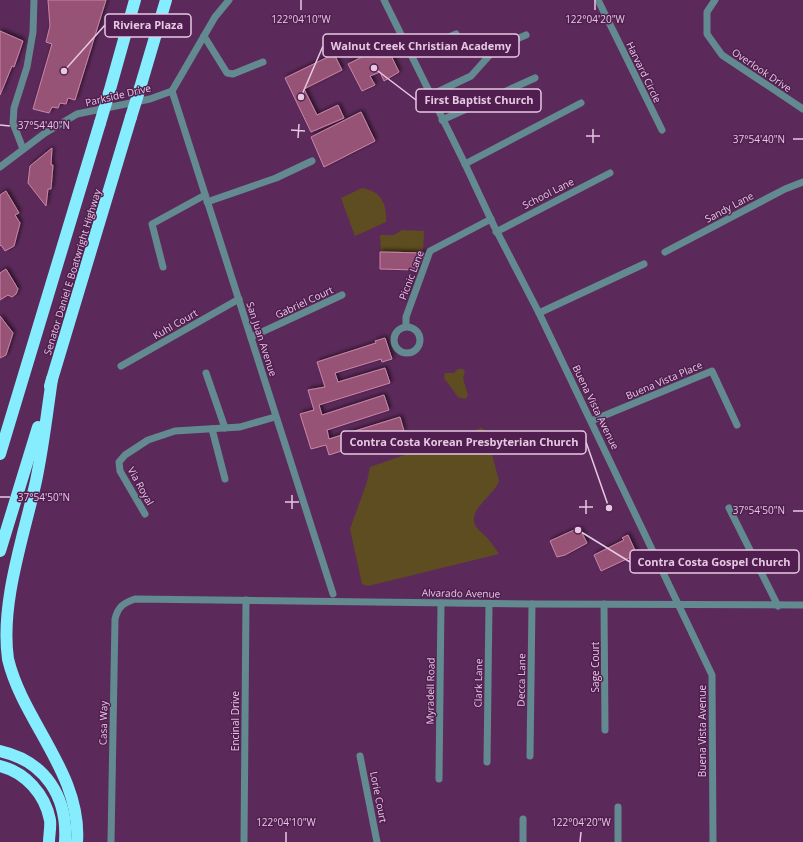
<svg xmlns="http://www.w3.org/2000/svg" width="803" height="842" font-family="'Open Sans',sans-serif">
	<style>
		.green { fill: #5e4d20 }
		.building { fill: #965375; stroke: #cc84a8; filter: url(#shadow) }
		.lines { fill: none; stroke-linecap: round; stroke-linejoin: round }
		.minor { stroke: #628a90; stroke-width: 7 }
		.highway { stroke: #86edfe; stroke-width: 12 }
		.highway-bridge { stroke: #86edfe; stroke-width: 12 }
		.ticks { fill: none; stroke: #e6c8e3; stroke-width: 1.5 }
		.labels { text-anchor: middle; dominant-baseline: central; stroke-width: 3; stroke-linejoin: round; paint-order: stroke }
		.street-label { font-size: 10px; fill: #e6c8e3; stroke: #501f4f }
		.ticks-label { font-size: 10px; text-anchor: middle; fill: #e6c8e3; stroke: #501f4f; stroke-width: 3; stroke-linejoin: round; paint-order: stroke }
		.leader { fill: none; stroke: #e6c8e3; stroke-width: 1.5 }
		.callout-dot { fill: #e6c8e3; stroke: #501f4f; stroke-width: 1.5 }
		.callout { fill: #501f4f; stroke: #e6c8e3; stroke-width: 1.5 }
		.callout-label { font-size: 11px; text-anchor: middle; font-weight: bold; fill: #e6c8e3 }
	</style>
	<defs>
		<filter id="shadow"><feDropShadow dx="2" dy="-2" stdDeviation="2" flood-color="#0009"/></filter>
	</defs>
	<rect width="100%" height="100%" fill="#5c2a5a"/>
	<g class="green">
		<path d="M362 188C381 191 387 204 386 222L355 236 341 198Z"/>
		<polygon points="402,230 424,231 423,252 381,252 380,235 394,235"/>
		<polygon points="458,369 463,369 465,372 463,378 468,396 465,399 458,397 444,378 445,373 454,373"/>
		<path d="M481 428 486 431 499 481C495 495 464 511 477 528 480 532 485 535 488 539 492 543 495 549 499 554L368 586 362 584 350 529 367 482 370 467Z"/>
	</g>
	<g class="building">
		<polygon points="48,0 106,0 75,100 68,98 66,104 60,103 58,108 52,107 49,113 33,109 52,44 46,42 50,26"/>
		<polygon points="0,31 23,41 14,67 12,66 0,95"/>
		<polygon points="386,45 399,72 384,81 380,72 370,76 375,85 362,91 348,64"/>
		<polygon points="334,54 342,70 304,89 317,115 338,105 344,118 311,132 285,78"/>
		<polygon points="361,112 375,141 324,167 311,137"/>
		<polygon points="52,148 51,165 53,165 51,189 48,189 46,206 28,183 30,166"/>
		<polygon points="6,191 19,213 15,215 20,223 14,246 5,251 1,245 0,246 0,195"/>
		<polygon points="380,252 425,253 420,263 419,258 417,258 417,270 380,269"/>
		<polygon points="6,269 18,289 16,294 12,297 8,295 0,300 0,273"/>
		<polygon points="0,316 13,333 6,355 0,358"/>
		<polygon points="385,338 392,359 382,362 381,359 335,373 338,382 385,368 390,383 319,405 322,415 384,395 389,410 327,430 329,439 400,417 404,431 329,455 326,445 311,449 300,414 314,410 308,390 325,387 317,362 376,343 375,341"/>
		<polygon points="580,529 587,543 565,555 557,557 550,541 574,530 575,531"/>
		<polygon points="628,535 638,557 632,560 631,557 601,571 594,555 624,540 622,538"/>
	</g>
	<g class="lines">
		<g class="minor">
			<polyline points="384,0 465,164 494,226 539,313 712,675 713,842"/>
			<polyline points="598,0 662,130"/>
			<polyline points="715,0 707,12 707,34 722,55 803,109"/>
			<polyline points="204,36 227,73 233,74 263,62"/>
			<polyline points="410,54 456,34"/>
			<polyline points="172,91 333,594"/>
			<polyline points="431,95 471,76 496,48 526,35"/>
			<polyline points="442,120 535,78"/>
			<polyline points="23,149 13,123 14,108 27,67 33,32 34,0"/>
			<polyline points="465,164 581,103"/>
			<polyline points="0,167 45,133 77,114 150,99 172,91 215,17 229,0"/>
			<polyline points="207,202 276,178 312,161"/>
			<polyline points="496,232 610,173"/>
			<polyline points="665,252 785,189 803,182"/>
			<polyline points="163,267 152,224 205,195"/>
			<polyline points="539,313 644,264"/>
			<polyline points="406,326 406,317 430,251 491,219"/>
			<circle cx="407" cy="340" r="13"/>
			<polyline points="251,337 342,295"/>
			<polyline points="121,366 239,299"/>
			<polyline points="206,373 225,428"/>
			<polyline points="591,421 712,371 737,425"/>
			<polyline points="212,429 225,479"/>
			<polyline points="729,508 778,606"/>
			<polyline points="145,514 120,471 119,462 125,455 148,440 175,431 240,427 275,417"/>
			<polyline points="604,604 605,730"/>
			<polyline points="360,756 377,842"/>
			<polyline points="530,756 532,604"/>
			<polyline points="487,762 489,604"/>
			<polyline points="439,779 441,603"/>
			<path d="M111 842 115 619C118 607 123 603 135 599L532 604 803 605"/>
			<polyline points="244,842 246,600"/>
			<polyline points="523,842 523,819"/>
			<polyline points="618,842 618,807"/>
		</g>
		<g class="highway">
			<polyline points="140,88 166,0"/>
			<polyline points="109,93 135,0"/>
			<path d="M52 379C47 413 43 448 36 481 24 536 0 603 8 659 23 722 82 774 77 842"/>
			<polyline points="50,386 131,117"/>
			<polyline points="0,454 100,123"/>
			<polyline points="0,551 38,427"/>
			<path d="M0 751C45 761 68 797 65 842"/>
			<path d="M0 766C25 772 45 794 50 820 51 827 49 835 49 842"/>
		</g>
		<g class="highway-bridge">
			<polyline points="131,117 140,88"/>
			<polyline points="100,123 109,93"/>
		</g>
	</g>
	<path class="ticks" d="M301 10V0M595 10V0M0 125 10 126M291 130 305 131M586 136H600M298 138 299 124M793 139H803M593 143V129M0 497H10M285 502H299M579 507H593M292 509V495M793 511H803M586 514V500M286 842V832M580 842 581 832"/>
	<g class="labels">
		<g class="street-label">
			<text transform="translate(762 70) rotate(34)">Overlook Drive</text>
			<text transform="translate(644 72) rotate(64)">Harvard Circle</text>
			<text transform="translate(118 95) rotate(-13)">Parkside Drive</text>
			<text transform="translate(548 193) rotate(-27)">School Lane</text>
			<text transform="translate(729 207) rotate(-28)">Sandy Lane</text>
			<text transform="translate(72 272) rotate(-73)">Senator Daniel E Boatwright Highway</text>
			<text transform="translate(411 275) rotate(-69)">Picnic Lane</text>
			<text transform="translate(304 302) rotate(-25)">Gabriel Court</text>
			<text transform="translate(175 324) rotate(-30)">Kuhl Court</text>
			<text transform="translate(262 339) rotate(72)">San Juan Avenue</text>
			<text transform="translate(664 380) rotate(-23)">Buena Vista Place</text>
			<text transform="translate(596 407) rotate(64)">Buena Vista Avenue</text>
			<text transform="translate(141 486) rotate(61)">Via Royal</text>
			<text transform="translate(461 593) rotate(1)">Alvarado Avenue</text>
			<text transform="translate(595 667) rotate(-90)">Sage Court</text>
			<text transform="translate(521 680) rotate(-89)">Decca Lane</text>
			<text transform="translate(478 683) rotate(-89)">Clark Lane</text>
			<text transform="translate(430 691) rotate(-89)">Myradell Road</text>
			<text transform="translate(235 721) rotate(-90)">Encinal Drive</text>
			<text transform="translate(103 723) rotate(-89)">Casa Way</text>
			<text transform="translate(702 731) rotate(-90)">Buena Vista Avenue</text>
			<text transform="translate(379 797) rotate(79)">Lorie Court</text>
		</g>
	</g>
	<g class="ticks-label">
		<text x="301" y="23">122°04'10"W</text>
		<text x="595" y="23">122°04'20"W</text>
		<text x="44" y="129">37°54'40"N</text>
		<text x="759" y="143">37°54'40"N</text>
		<text x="44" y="501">37°54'50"N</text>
		<text x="759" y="514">37°54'50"N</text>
		<text x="286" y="826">122°04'10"W</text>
		<text x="581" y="826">122°04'20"W</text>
	</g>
	<path class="leader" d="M64 71L105 25M301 97L323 46M374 68L416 100M609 508L586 442M578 530L630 562"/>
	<g class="callout-dot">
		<circle cx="64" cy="71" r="4"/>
		<circle cx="301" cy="97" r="4"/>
		<circle cx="374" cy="68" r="4"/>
		<circle cx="609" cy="508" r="4"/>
		<circle cx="578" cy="530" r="4"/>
	</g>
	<g class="callout">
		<rect x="105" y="14" width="86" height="23" rx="4"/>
		<rect x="323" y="34" width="196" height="23" rx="4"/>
		<rect x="416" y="89" width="125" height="23" rx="4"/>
		<rect x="341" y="431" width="245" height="23" rx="4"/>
		<rect x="630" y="550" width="169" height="23" rx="4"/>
	</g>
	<g class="callout-label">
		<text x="148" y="29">Riviera Plaza</text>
		<text x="421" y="50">Walnut Creek Christian Academy</text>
		<text x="479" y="104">First Baptist Church</text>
		<text x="464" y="446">Contra Costa Korean Presbyterian Church</text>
		<text x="714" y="566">Contra Costa Gospel Church</text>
	</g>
</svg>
